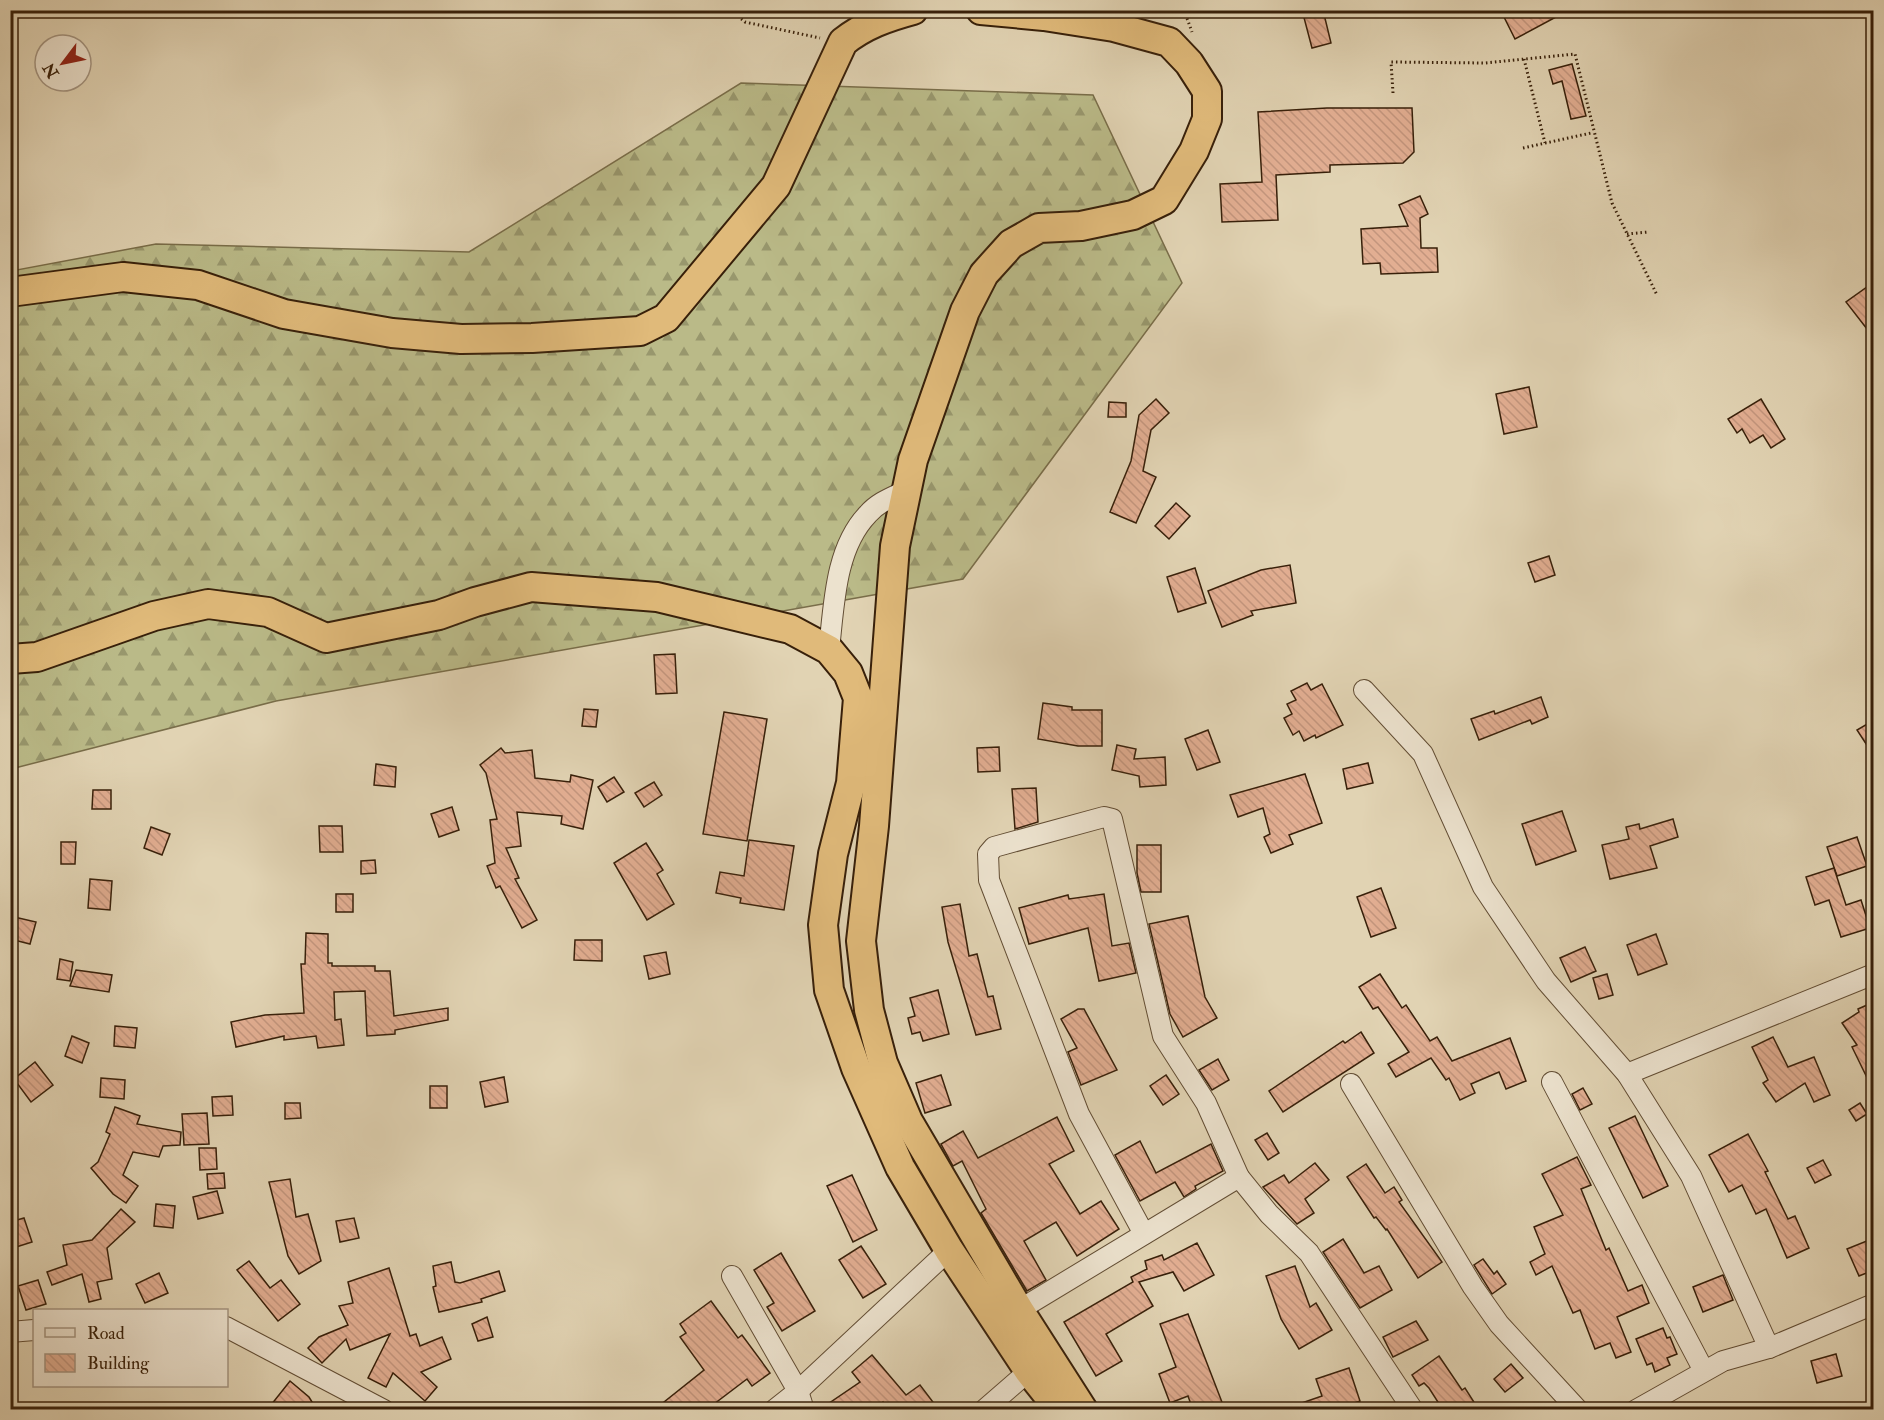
<svg xmlns="http://www.w3.org/2000/svg" width="1884" height="1420" font-family="'IM FELL Double Pica',serif">
	<style>
		.forest { fill: url(#forest-firs); stroke: #796d49; stroke-width: 1.5 }
		.building { fill: url(#building-back-hatch); stroke: #38200a; stroke-width: 1.5 }
		.lines { fill: none; stroke-linecap: round; stroke-linejoin: round }
		.minor-casing { stroke: #624d34; stroke-width: 22 }
		.highway-casing { stroke: #38200a; stroke-width: 32 }
		.path { stroke: #38200a; stroke-width: 3; stroke-dasharray: 1.5 3; stroke-linecap: butt }
		.minor { stroke: #ece2ce; stroke-width: 20 }
		.highway { stroke: #e0ba7a; stroke-width: 28 }
	</style>
	<defs>
		<pattern id="forest-firs" width="22" height="20" patternUnits="userSpaceOnUse" patternTransform="scale(1.5)"><rect width="22" height="20" fill="#baba88"/><path d="M5 1l3.5 6h-7zM16 11l3.5 6h-7z" fill="#98976d"/></pattern>
		<pattern id="building-back-hatch" width="6" height="6" patternUnits="userSpaceOnUse" patternTransform="scale(1.5)"><rect width="6" height="6" fill="#e2ae92"/><path d="M-1 5l2 2M0 0l6 6M5-1l2 2" fill="none" stroke="#c3957d"/></pattern>
	</defs>
	<rect width="100%" height="100%" fill="#e1d3b3"/>
	<filter id="stains"><feTurbulence type="fractalNoise" baseFrequency=".00333" numOctaves="4"/><feColorMatrix values="0 0 0 0 .2 0 0 0 0 .09 0 0 0 0 .02 0 0 0 .5 -.17"/></filter>
	<radialGradient id="worn" r=".72"><stop offset=".6" stop-color="#630" stop-opacity="0"/><stop offset="1" stop-color="#630" stop-opacity=".3"/></radialGradient>
	<polygon class="forest" points="741,83 1093,95 1182,283 963,579 276,701 11,769 11,271 156,244 469,252"/>
	<g class="building">
		<polygon points="1302,10 1323,10 1331,43 1312,48"/>
		<polygon points="1511,10 1569,10 1515,39 1503,15"/>
		<polygon points="1572,64 1586,116 1571,119 1562,81 1553,84 1549,70"/>
		<polygon points="1327,108 1412,108 1414,152 1403,163 1330,165 1330,172 1276,175 1278,220 1222,222 1220,184 1262,182 1258,112"/>
		<polygon points="1420,196 1428,214 1420,218 1421,248 1437,248 1438,272 1381,274 1380,263 1363,264 1361,229 1408,226 1399,205"/>
		<polygon points="1874,282 1874,338 1846,302"/>
		<polygon points="1529,387 1537,427 1504,434 1496,394"/>
		<polygon points="1156,399 1169,413 1151,430 1143,471 1156,477 1136,523 1110,512 1131,461 1139,415"/>
		<polygon points="1761,399 1785,439 1771,448 1763,435 1750,443 1742,429 1737,433 1728,419"/>
		<polygon points="1109,402 1126,403 1126,417 1108,417"/>
		<polygon points="1176,503 1190,516 1169,539 1155,526"/>
		<polygon points="1549,556 1555,575 1535,582 1528,563"/>
		<polygon points="1290,565 1296,603 1251,611 1253,615 1222,627 1208,591 1261,570"/>
		<polygon points="1195,568 1206,603 1178,612 1167,577"/>
		<polygon points="675,654 677,693 656,694 654,655"/>
		<polygon points="1307,683 1311,690 1322,684 1343,725 1316,738 1315,735 1304,741 1299,731 1293,735 1284,718 1292,714 1287,704 1296,700 1291,691"/>
		<polygon points="1541,697 1548,717 1532,724 1530,720 1479,740 1471,719 1494,711 1495,714"/>
		<polygon points="1043,703 1072,707 1072,710 1102,710 1102,746 1078,746 1038,739"/>
		<polygon points="584,709 598,710 596,727 582,726"/>
		<polygon points="724,712 767,719 747,841 703,834"/>
		<polygon points="1874,720 1874,756 1857,730"/>
		<polygon points="1208,730 1220,762 1197,770 1185,739"/>
		<polygon points="1117,745 1136,749 1134,759 1165,757 1166,785 1140,787 1139,776 1112,770"/>
		<polygon points="999,747 1000,771 978,772 977,748"/>
		<polygon points="501,748 505,753 532,750 535,778 570,782 571,775 593,780 583,829 561,824 562,816 517,812 521,846 506,848 519,878 515,879 537,920 522,928 500,886 496,888 487,866 495,863 490,820 497,819 486,773 480,765"/>
		<polygon points="1368,763 1373,783 1347,789 1343,769"/>
		<polygon points="376,764 396,767 395,787 374,785"/>
		<polygon points="1305,774 1322,823 1289,835 1293,844 1271,853 1264,837 1270,834 1263,808 1238,817 1230,795"/>
		<polygon points="614,777 624,792 607,802 598,787"/>
		<polygon points="654,782 662,795 644,807 635,793"/>
		<polygon points="1036,788 1038,822 1015,829 1012,789"/>
		<polygon points="93,790 111,790 111,809 92,809"/>
		<polygon points="452,807 459,830 439,837 431,814"/>
		<polygon points="1562,811 1576,851 1536,865 1522,824"/>
		<polygon points="1673,819 1678,837 1650,846 1657,868 1610,879 1602,845 1629,839 1626,827 1639,824 1640,829"/>
		<polygon points="319,826 342,826 343,852 320,852"/>
		<polygon points="151,827 170,834 162,855 144,848"/>
		<polygon points="1857,837 1867,866 1837,876 1827,847"/>
		<polygon points="749,840 794,846 784,910 740,903 741,898 716,893 720,872 744,876"/>
		<polygon points="61,842 76,842 75,864 61,864"/>
		<polygon points="646,843 663,870 657,874 674,904 647,920 614,863"/>
		<polygon points="1137,845 1161,845 1161,892 1141,892 1137,873"/>
		<polygon points="375,860 376,873 361,874 361,861"/>
		<polygon points="1834,868 1846,905 1861,900 1870,928 1841,937 1829,900 1815,905 1806,877"/>
		<polygon points="90,879 112,881 110,910 88,908"/>
		<polygon points="1381,888 1396,928 1371,937 1357,897"/>
		<rect x="336" y="894" width="17" height="18"/>
		<polygon points="1104,894 1112,946 1129,943 1136,973 1099,981 1088,928 1029,944 1019,908 1068,895 1069,899"/>
		<polygon points="960,904 969,956 977,954 988,997 993,996 1001,1029 976,1035 948,942 942,907"/>
		<polygon points="10,916 36,922 30,944 10,939"/>
		<polygon points="1188,916 1205,997 1217,1018 1183,1037 1170,1014 1149,924"/>
		<polygon points="306,933 328,934 328,963 332,963 332,966 375,966 375,971 390,971 394,1016 448,1008 448,1020 395,1030 395,1034 367,1036 365,991 334,992 335,1020 341,1019 344,1045 318,1048 316,1036 284,1040 284,1036 236,1047 231,1022 265,1015 304,1013 301,964 305,964"/>
		<polygon points="1656,934 1667,964 1638,975 1627,945"/>
		<polygon points="575,940 602,940 602,961 574,960"/>
		<polygon points="1585,947 1596,971 1571,982 1560,958"/>
		<polygon points="666,952 670,974 649,979 644,956"/>
		<polygon points="60,959 73,962 70,981 57,979"/>
		<polygon points="76,970 112,975 109,992 70,986"/>
		<polygon points="1380,974 1402,1008 1406,1005 1430,1041 1437,1037 1452,1061 1510,1038 1526,1081 1506,1089 1499,1072 1471,1084 1475,1093 1460,1100 1449,1078 1446,1080 1431,1058 1396,1077 1388,1064 1409,1052 1378,1007 1373,1009 1359,987"/>
		<polygon points="1607,974 1613,995 1599,999 1593,978"/>
		<polygon points="938,990 949,1034 923,1041 920,1032 912,1034 908,1018 915,1016 910,998"/>
		<polygon points="1874,1002 1874,1039 1872,1036 1869,1037 1874,1047 1874,1092 1852,1047 1857,1045 1842,1023 1859,1012 1858,1009"/>
		<polygon points="1078,1009 1084,1009 1117,1070 1081,1085 1068,1052 1077,1048 1061,1019"/>
		<polygon points="115,1026 137,1028 135,1048 114,1046"/>
		<polygon points="1361,1032 1374,1053 1283,1112 1269,1091 1343,1041 1345,1043"/>
		<polygon points="72,1036 89,1043 82,1063 65,1056"/>
		<polygon points="1773,1037 1788,1067 1814,1057 1830,1095 1814,1102 1805,1083 1776,1102 1763,1083 1768,1080 1752,1047"/>
		<polygon points="1218,1059 1229,1080 1212,1090 1199,1070"/>
		<polygon points="35,1062 53,1085 31,1102 14,1079"/>
		<polygon points="941,1075 951,1105 925,1113 916,1083"/>
		<polygon points="1166,1075 1179,1094 1163,1105 1150,1086"/>
		<polygon points="504,1077 508,1102 485,1107 480,1082"/>
		<polygon points="101,1078 125,1080 124,1099 100,1097"/>
		<rect x="430" y="1086" width="17" height="22"/>
		<polygon points="1583,1088 1592,1104 1580,1110 1572,1094"/>
		<polygon points="232,1096 233,1115 213,1116 212,1097"/>
		<polygon points="285,1103 300,1103 301,1118 285,1119"/>
		<polygon points="1860,1103 1867,1114 1856,1121 1849,1110"/>
		<polygon points="115,1107 140,1116 137,1124 181,1132 180,1145 163,1146 159,1157 133,1152 123,1175 138,1186 126,1203 113,1194 91,1168 98,1162 110,1134 106,1132"/>
		<polygon points="207,1113 209,1144 184,1145 182,1114"/>
		<polygon points="1635,1116 1668,1186 1643,1198 1609,1128"/>
		<polygon points="1057,1117 1074,1151 1049,1164 1080,1214 1101,1201 1119,1229 1077,1256 1056,1222 1024,1241 1046,1280 1027,1291 981,1213 986,1209 962,1161 953,1166 941,1144 963,1131 978,1158"/>
		<polygon points="1267,1133 1279,1153 1268,1160 1255,1140"/>
		<polygon points="1748,1134 1768,1171 1765,1172 1788,1219 1795,1216 1809,1248 1787,1258 1766,1209 1756,1214 1742,1185 1729,1192 1709,1155"/>
		<polygon points="1140,1141 1156,1173 1211,1144 1223,1171 1195,1186 1196,1189 1184,1197 1175,1182 1140,1201 1115,1155"/>
		<polygon points="199,1148 216,1148 217,1169 200,1170"/>
		<polygon points="1577,1157 1591,1185 1581,1189 1606,1250 1609,1248 1628,1291 1642,1285 1649,1303 1617,1317 1631,1352 1616,1358 1610,1343 1595,1349 1580,1310 1573,1313 1552,1266 1536,1275 1530,1262 1545,1254 1534,1227 1563,1215 1542,1174"/>
		<polygon points="1823,1160 1831,1175 1815,1183 1807,1168"/>
		<polygon points="1315,1163 1329,1180 1305,1199 1314,1213 1297,1224 1263,1187 1284,1175 1289,1183"/>
		<polygon points="1366,1164 1385,1193 1394,1187 1402,1200 1399,1202 1442,1262 1418,1278 1387,1229 1386,1230 1376,1217 1374,1218 1347,1177"/>
		<polygon points="224,1173 225,1188 208,1189 207,1174"/>
		<polygon points="852,1175 877,1230 853,1242 827,1186"/>
		<polygon points="290,1179 296,1217 308,1214 321,1261 299,1274 288,1256 269,1182"/>
		<polygon points="217,1191 223,1213 198,1219 193,1197"/>
		<polygon points="156,1204 175,1206 173,1228 154,1226"/>
		<polygon points="121,1209 135,1222 107,1248 112,1279 97,1282 101,1299 89,1302 82,1274 52,1285 47,1272 67,1265 63,1245 92,1240"/>
		<polygon points="24,1218 32,1242 10,1249 10,1222"/>
		<polygon points="354,1218 359,1238 340,1242 336,1221"/>
		<polygon points="1874,1238 1874,1270 1859,1276 1847,1249"/>
		<polygon points="1343,1239 1364,1273 1379,1266 1392,1290 1360,1308 1323,1252"/>
		<polygon points="1197,1243 1214,1275 1184,1291 1173,1272 1139,1282 1153,1306 1106,1334 1122,1361 1096,1376 1064,1322 1133,1282 1131,1277 1147,1269 1145,1261 1162,1255 1164,1260"/>
		<polygon points="861,1246 886,1284 863,1298 839,1260"/>
		<polygon points="781,1253 815,1311 782,1331 767,1307 774,1303 754,1270"/>
		<polygon points="1483,1259 1494,1274 1497,1271 1506,1284 1492,1294 1474,1265"/>
		<polygon points="249,1261 270,1288 281,1280 300,1304 278,1321 237,1270"/>
		<polygon points="451,1262 455,1282 460,1283 499,1271 505,1291 481,1299 482,1302 439,1312 433,1287 436,1286 433,1266"/>
		<polygon points="1295,1266 1310,1307 1316,1303 1332,1330 1299,1349 1281,1319 1266,1276"/>
		<polygon points="389,1268 410,1336 416,1334 420,1346 442,1337 451,1359 421,1372 437,1387 425,1401 393,1373 386,1387 368,1378 390,1334 350,1350 346,1339 322,1363 308,1348 319,1337 348,1325 339,1306 353,1303 348,1282"/>
		<polygon points="159,1273 168,1293 145,1303 136,1284"/>
		<polygon points="1723,1275 1733,1300 1703,1312 1693,1287"/>
		<polygon points="38,1280 46,1304 26,1310 18,1286"/>
		<polygon points="711,1301 738,1338 742,1335 770,1373 752,1386 747,1379 706,1410 654,1410 704,1370 680,1337 686,1333 680,1324"/>
		<polygon points="1188,1314 1225,1410 1193,1410 1188,1396 1170,1403 1159,1374 1176,1367 1160,1324"/>
		<polygon points="487,1317 493,1337 478,1341 472,1324"/>
		<polygon points="1416,1321 1428,1340 1393,1357 1383,1337"/>
		<polygon points="1663,1328 1667,1338 1670,1337 1677,1354 1667,1358 1670,1365 1655,1372 1652,1363 1647,1365 1636,1339"/>
		<polygon points="1836,1354 1842,1376 1817,1383 1811,1361"/>
		<polygon points="872,1355 906,1395 920,1385 939,1410 887,1410 883,1402 875,1410 819,1410 860,1382 852,1372"/>
		<polygon points="1439,1356 1462,1390 1465,1388 1479,1410 1443,1410 1429,1388 1424,1383 1419,1386 1412,1375"/>
		<polygon points="1511,1364 1523,1378 1505,1392 1494,1379"/>
		<polygon points="1349,1368 1360,1401 1336,1410 1290,1410 1290,1407 1322,1396 1316,1379"/>
		<polygon points="290,1381 309,1397 317,1410 267,1410"/>
	</g>
	<g class="lines">
		<defs>
			<g id="minor">
				<path d="M829 650C834 605 835 548 868 514 878 502 893 497 907 490"/>
				<polyline points="1364,690 1423,754 1483,887 1546,981 1627,1074 1691,1176 1769,1348"/>
				<polyline points="1627,1074 1874,974"/>
				<polyline points="1552,1082 1704,1371"/>
				<polyline points="1351,1084 1473,1287 1499,1324 1578,1410"/>
				<polyline points="1144,1234 1079,1114 989,880 988,854 994,847 1104,817 1112,819 1163,1036 1206,1103 1239,1177"/>
				<polyline points="732,1276 798,1391 804,1410"/>
				<polyline points="1019,1310 1239,1177 1269,1214 1309,1253 1413,1410"/>
				<polyline points="226,1327 384,1410"/>
				<polyline points="10,1332 34,1330"/>
				<polyline points="774,1410 798,1391 949,1250"/>
				<polyline points="984,1410 1029,1371"/>
				<polyline points="1636,1410 1723,1361 1769,1348 1874,1304"/>
			</g>
			<g id="highway">
				<polyline points="981,10 1044,16 1114,27 1169,42 1189,63 1207,91 1207,119 1194,151 1164,200 1133,215 1081,226 1039,228 1011,244 984,274 965,311 913,460 895,546 874,826 861,941 869,1010 883,1063 908,1121 1019,1310 1083,1410"/>
				<path d="M10 292 123 277 198 285 284 314 392 333 461 339 532 338 640 331 666 318 776 186 843 42C864 25 887 17 913 10"/>
				<polyline points="10,659 37,657 154,616 208,604 268,612 326,638 439,615 475,602 531,587 657,597 790,629 829,650 848,673 858,698 851,783 833,854 823,925 829,990 856,1068 900,1167 949,1250 1029,1371 1060,1410"/>
			</g>
		</defs>
		<use href="#minor" class="minor-casing"/>
		<use href="#highway" class="highway-casing"/>
		<g class="path">
			<polyline points="731,10 745,22 820,38"/>
			<polyline points="1184,10 1192,32"/>
			<polyline points="1524,59 1545,143"/>
			<polyline points="1393,93 1391,62 1485,63 1575,54 1612,203 1657,295"/>
			<polyline points="1523,148 1591,133"/>
			<polyline points="1627,234 1648,232"/>
		</g>
		<use href="#minor" class="minor"/>
		<use href="#highway" class="highway"/>
	</g>
	<rect width="1884" height="1420" fill="none" stroke="#e1d3b3" stroke-width="36"/>
	<rect x="12" y="12" width="1860" height="1396" fill="none" stroke="#38200a" stroke-width="3"/>
	<rect x="18" y="18" width="1848" height="1384" fill="none" stroke="#38200a" stroke-width="1.5"/>
	<rect x="33" y="1309" width="195" height="78" fill="#ece2ce" stroke="#a49480" stroke-width="1.5"/>
	<rect x="45" y="1328" width="30" height="9" fill="#ece2ce" stroke="#a49480" stroke-width="1.5"/>
	<text x="87" y="1339" font-size="18" fill="#38200a">Road</text>
	<rect x="45" y="1354" width="30" height="18" fill="url(#building-back-hatch)" stroke="#a49480" stroke-width="1.5"/>
	<text x="87" y="1369" font-size="18" fill="#38200a">Building</text>
	<g transform="translate(63 63) rotate(238)"><circle r="28" fill="#ece2ce" stroke="#a49480" stroke-width="1.5"/>
	<path d="M0-4.5L10 22L0 15L-10 22Z" fill="#8f2418"/>
	<text y="-9" font-size="16" font-weight="bold" text-anchor="middle" fill="#38200a">N</text>
	</g>
	<rect width="100%" height="100%" filter="url(#stains)"/>
	<rect width="100%" height="100%" fill="url(#worn)"/>
</svg>
